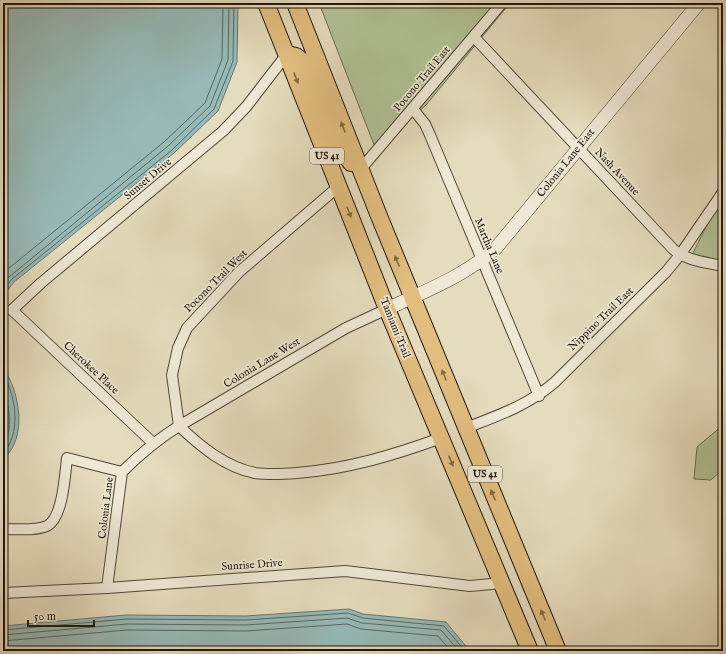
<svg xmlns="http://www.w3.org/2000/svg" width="726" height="654" font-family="'IM FELL English',serif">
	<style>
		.green { fill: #b0c295; stroke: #686c52 }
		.water { fill: #97bab7; stroke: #677873 }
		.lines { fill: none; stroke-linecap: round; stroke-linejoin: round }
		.shore { stroke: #5c6862; stroke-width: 1 }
		.minor-casing { stroke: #51473a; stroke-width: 12 }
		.tertiary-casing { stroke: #51473a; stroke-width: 14 }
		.primary-casing { stroke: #20150e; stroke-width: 18 }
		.minor { stroke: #eee8d4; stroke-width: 10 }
		.tertiary { stroke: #eee8d4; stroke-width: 13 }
		.primary { stroke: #e2be7e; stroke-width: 16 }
		.oneway { fill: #816a46 }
		.labels { text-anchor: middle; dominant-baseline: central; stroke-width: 3.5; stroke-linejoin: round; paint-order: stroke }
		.shield { fill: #eee8d4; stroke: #5e5449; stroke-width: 1 }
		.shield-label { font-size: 10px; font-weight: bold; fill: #20150e }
		.street-label { font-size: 11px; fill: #20150e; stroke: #eee8d4 }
	</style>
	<rect width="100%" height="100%" fill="#e5dcbd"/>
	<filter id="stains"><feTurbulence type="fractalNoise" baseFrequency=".005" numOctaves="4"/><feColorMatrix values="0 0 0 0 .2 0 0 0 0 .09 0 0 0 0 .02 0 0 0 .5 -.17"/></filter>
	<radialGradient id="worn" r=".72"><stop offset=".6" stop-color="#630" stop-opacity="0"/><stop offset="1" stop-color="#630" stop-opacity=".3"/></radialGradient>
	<g class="green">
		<polygon points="319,3 510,3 426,105 376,150"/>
		<polygon points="723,193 723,262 692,255"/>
		<polygon points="723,425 723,469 711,480 694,479 697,447"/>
	</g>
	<g class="water">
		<polygon points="3,3 238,4 237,62 218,111 174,153 14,282 3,296"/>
		<path d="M3 368C20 391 28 439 3 459Z"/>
		<polygon points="349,609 363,614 446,622 470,651 3,651 3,626 126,615 246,616"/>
	</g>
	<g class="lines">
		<g class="shore">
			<polyline points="3,273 164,142 205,103 222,59 223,3"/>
			<polyline points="3,282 168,146 210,106 228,60 229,3"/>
			<polyline points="3,290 12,279 172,150 214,109 233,61 234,3"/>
			<path d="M3 375C17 397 21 434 3 454"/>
			<path d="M3 386C9 407 14 427 3 447"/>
			<polyline points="3,630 127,619 246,620 348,613 363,618 444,626 465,651"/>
			<polyline points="3,635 127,624 246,625 347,618 362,623 441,630 459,651"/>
			<polyline points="3,641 127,630 246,631 347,624 361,629 438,636 451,651"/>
		</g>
		<defs>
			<g id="minor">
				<path d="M474 37 673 249C687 261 705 262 723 266"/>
				<polyline points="413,109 425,124 430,135 539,396"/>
				<polyline points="360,170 502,3"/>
				<path d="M339 186 239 272 187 328 178 348 172 375 179 426C200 446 225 467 255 473 269 475 283 474 297 473 348 469 394 455 441 438"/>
				<path d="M466 428C499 415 527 406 555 382L666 272 680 255 723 192"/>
				<polyline points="153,443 12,310 41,283 223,131 246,107 287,54"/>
				<path d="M3 529C16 529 35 531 47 526 63 518 65 474 67 458L122 472"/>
				<path d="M107 588 122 472C140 454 158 439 179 426L346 328 387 309"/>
				<polyline points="3,593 107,588 345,571 470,586 502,583"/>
			</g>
			<path id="tertiary" d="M387 309C425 291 465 276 496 248L699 3"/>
			<g id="primary">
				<polyline points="266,3 387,309 530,651"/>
				<polyline points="295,3 379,216 558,651"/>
				<polyline points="287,54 296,56 307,65 337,143 351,163"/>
			</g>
		</defs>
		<use href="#minor" class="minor-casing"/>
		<use href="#tertiary" class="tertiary-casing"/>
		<use href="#primary" class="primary-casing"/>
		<use href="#minor" class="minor"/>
		<use href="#tertiary" class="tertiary"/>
		<use href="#primary" class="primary"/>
	</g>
	<defs><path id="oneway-solid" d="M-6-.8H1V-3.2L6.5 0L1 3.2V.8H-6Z"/></defs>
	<g class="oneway">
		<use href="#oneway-solid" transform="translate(296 78) rotate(69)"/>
		<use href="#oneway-solid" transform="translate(343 127) rotate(-111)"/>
		<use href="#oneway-solid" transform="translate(349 212) rotate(68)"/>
		<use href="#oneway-solid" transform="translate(397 261) rotate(-113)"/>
		<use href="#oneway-solid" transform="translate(444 375) rotate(-112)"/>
		<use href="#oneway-solid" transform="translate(451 461) rotate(67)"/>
		<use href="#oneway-solid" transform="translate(493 495) rotate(-113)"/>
		<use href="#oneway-solid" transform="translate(543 615) rotate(-113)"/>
	</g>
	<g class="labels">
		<g class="shield">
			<rect x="310" y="148" width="34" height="16" rx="3"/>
			<rect x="468" y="466" width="34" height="16" rx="3"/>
		</g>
		<g class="shield-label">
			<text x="327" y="156">US 41</text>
			<text x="485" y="474">US 41</text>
		</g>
		<g class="street-label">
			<text transform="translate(422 79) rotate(-50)">Pocono Trail East</text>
			<text transform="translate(566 163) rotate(-51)">Colonia Lane East</text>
			<text transform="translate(617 172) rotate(47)">Nash Avenue</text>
			<text transform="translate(148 179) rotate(-40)">Sunset Drive</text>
			<text transform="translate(489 246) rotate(67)">Martha Lane</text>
			<text transform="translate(216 281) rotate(-45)">Pocono Trail West</text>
			<text transform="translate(601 319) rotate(-44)">Nippino Trail East</text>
			<text transform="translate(395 328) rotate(68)">Tamiami Trail</text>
			<text transform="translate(262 363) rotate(-31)">Colonia Lane West</text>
			<text transform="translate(91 368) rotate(43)">Cherokee Place</text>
			<text transform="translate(106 508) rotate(-83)">Colonia Lane</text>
			<text transform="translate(252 565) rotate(-4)">Sunrise Drive</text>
		</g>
	</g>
	<rect width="726" height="654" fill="none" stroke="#e5dcbd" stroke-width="16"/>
	<rect x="4" y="4" width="718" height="646" fill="none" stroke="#20150e" stroke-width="2"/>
	<rect x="8" y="8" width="710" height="638" fill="none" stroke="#20150e"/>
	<path d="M28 620v6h66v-6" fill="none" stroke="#20150e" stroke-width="2"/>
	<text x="34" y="620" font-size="12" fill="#20150e" stroke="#eee8d4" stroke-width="3" paint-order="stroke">50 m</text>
	<rect width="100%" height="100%" filter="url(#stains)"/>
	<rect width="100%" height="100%" fill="url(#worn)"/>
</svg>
